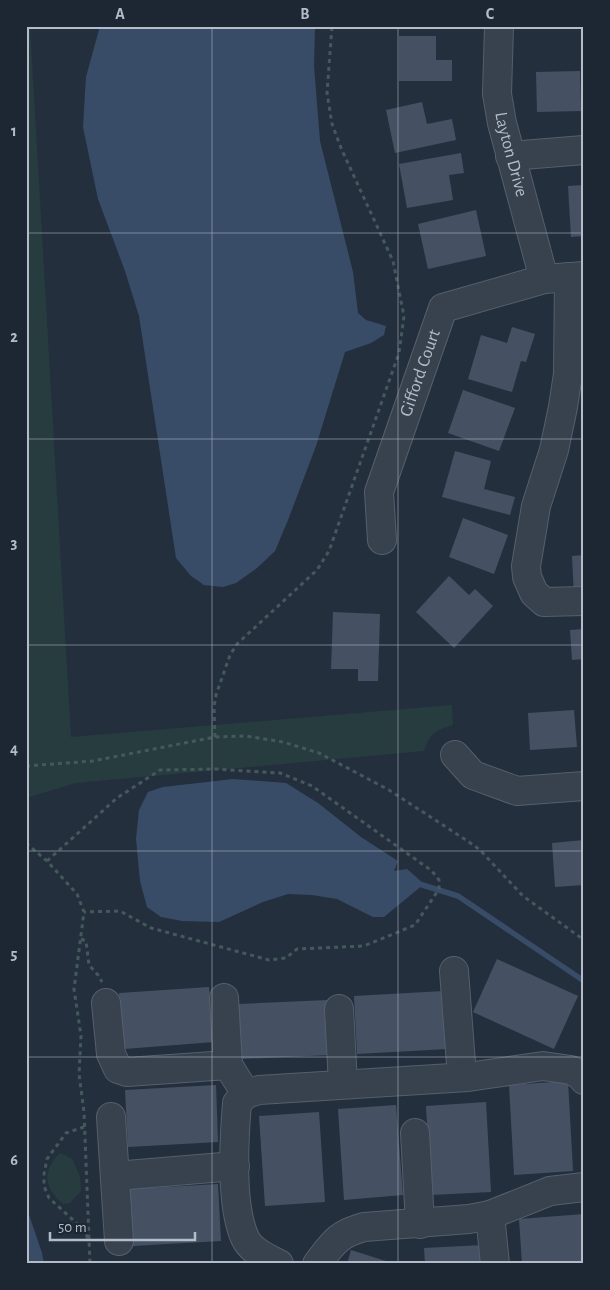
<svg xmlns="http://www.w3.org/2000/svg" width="610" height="1290" font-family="'Alegreya Sans',sans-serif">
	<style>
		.green { fill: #263c3f }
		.water { fill: #394c67 }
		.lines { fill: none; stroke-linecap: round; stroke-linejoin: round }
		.stream { stroke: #394c67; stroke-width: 5.5 }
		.building { fill: #455162 }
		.minor-casing { stroke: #565f6c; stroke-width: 30 }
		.path { stroke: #44595c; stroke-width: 3; stroke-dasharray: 4 4; stroke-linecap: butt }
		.minor { stroke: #38414e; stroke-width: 28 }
		.grid { fill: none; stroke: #b4bcc9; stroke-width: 1; stroke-opacity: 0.55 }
		.labels { text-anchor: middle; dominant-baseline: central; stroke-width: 5; stroke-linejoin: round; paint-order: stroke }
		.street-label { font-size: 18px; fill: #b4bcc9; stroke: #1d2633 }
		.neatline { fill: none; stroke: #b4bcc9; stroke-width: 2 }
		.grid-label { font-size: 16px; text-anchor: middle; font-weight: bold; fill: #b4bcc9 }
	</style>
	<rect width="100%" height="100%" fill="#242f3e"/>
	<g class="green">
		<path d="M26 26H30L71 737 452 705 453 725C435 731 430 733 424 751L76 783 26 798Z"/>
		<path d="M60 1153 72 1159 80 1176 81 1191 70 1203 63 1204C43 1187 42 1171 60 1153Z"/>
	</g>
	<g class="water">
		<polygon points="100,26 315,26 314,66 320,141 353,272 358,313 366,320 386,326 384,335 371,343 345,352 316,446 288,520 275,551 257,568 236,583 223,587 204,585 191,576 176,558 139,316 125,271 98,199 83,127 86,77"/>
		<polygon points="233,779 286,783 318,803 361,837 398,861 394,871 407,869 424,884 384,917 373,917 337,899 312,895 288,894 263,902 219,922 182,921 161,917 147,907 140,881 136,839 139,810 148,792 163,787"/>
		<polygon points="26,947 29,966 26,1016"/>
		<polygon points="26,1206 42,1253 44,1264 26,1264"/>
	</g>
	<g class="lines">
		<polyline class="stream" points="416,883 458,896 584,981"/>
	</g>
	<g class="building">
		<polygon points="399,36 436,36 436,60 452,60 452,81 399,81"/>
		<polygon points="580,71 581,111 537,112 536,72"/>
		<polygon points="422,102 427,124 452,119 456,140 395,153 386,110"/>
		<polygon points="461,153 464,173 449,175 453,200 407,208 399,164"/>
		<polygon points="584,185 584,236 571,237 568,186"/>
		<polygon points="476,210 486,256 428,269 418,224"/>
		<polygon points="512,327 535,334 526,362 521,361 512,392 468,379 481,335 507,343"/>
		<polygon points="463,390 515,408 499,451 448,433"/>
		<polygon points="455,451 491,461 484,489 515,497 510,515 442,497"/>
		<polygon points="463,518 508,535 494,574 449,557"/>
		<polygon points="584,555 584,597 574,598 572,556"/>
		<polygon points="449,576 469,595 475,589 493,606 454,648 416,612"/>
		<polygon points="333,612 380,614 378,681 358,681 358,669 331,669"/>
		<polygon points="584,629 584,659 572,660 570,630"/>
		<polygon points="574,710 577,747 530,750 528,713"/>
		<polygon points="584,840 584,885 555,887 552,843"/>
		<polygon points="497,959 578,996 554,1049 473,1012"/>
		<polygon points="209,987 214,1042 124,1049 119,993"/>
		<polygon points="444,991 447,1049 357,1054 354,996"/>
		<polygon points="328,1000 330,1055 240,1059 238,1004"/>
		<polygon points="568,1081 573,1171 514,1175 509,1085"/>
		<polygon points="216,1085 218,1142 128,1147 125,1090"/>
		<polygon points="486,1102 491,1192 431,1195 426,1106"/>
		<polygon points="396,1105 403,1195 344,1200 338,1109"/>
		<polygon points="319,1112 325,1202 265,1206 259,1116"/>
		<polygon points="218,1184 221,1241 132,1246 129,1189"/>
		<polygon points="584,1214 584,1264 522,1264 519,1219"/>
		<polygon points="483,1245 484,1264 425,1264 424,1248"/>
		<polygon points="351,1250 392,1263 392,1264 347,1264"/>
	</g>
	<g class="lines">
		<defs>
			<g id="minor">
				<path id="s1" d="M499 26 497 94 502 123 544 279"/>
				<polyline points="510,156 584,150"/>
				<polyline points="569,277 568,374 563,407 554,450 536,506 526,566 527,577 534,593 544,602 584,601"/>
				<path id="s2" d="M382 540 379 492 443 308 544 279 584 276"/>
				<polyline points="455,755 473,775 517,791 584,786"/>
				<polyline points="454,971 462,1077"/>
				<polyline points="224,998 228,1065"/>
				<polyline points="106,1003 111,1054 118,1069 127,1072 228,1065 246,1094"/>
				<polyline points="339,1009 343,1084"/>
				<polyline points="111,1117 119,1241"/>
				<polyline points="415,1133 420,1224"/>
				<polyline points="115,1176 235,1166"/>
				<polyline points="490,1215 495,1264"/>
				<path d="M279 1264C267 1258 251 1251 245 1238 230 1205 234 1139 237 1103L246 1094 259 1090 468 1077 543 1066 571 1070 581 1076 584 1080"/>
				<path d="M317 1264C333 1243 338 1234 364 1227L469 1219 490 1215 550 1191 584 1187"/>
			</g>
		</defs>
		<use href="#minor" class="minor-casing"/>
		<g class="path">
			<polyline points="215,737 214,707 216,695 230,655 237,644 317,570 329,551 399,353 404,316 393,261 341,148 332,124 327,93 332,26"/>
			<polyline points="26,766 93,761 215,737 246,736 283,742 319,753 389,790 469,842 480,850 523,896 584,940"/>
			<polyline points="26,843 47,861 77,894 84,912 74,989 81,1036 79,1074 84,1112 90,1264"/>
			<polyline points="47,861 117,798 160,770 216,769 280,773 312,786 432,871 439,880 439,889 415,925 364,946 297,949 286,958 269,960 151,928 120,911 84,912"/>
			<polyline points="81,939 86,941 89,965 98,975 102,982"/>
			<polyline points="84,1127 66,1133 47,1159 44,1174 44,1186 49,1198 84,1230 89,1241"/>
		</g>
		<use href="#minor" class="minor"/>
	</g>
	<path class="grid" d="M212 26V1264M398 26V1264M26 233H584M26 439H584M26 645H584M26 851H584M26 1057H584"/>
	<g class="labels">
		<g class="street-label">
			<text stroke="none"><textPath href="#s1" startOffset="130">Layton Drive</textPath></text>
			<text stroke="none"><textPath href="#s2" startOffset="174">Gifford Court</textPath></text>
		</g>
	</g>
	<rect width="610" height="1290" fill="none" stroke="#1d2633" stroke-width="55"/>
	<path d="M50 1232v8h145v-8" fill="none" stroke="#b4bcc9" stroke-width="2.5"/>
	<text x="58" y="1232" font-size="15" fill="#b4bcc9" stroke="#1d2633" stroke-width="4" paint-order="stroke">50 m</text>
	<rect x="28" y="28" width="554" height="1234" class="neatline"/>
	<g class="grid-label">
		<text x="120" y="19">A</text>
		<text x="305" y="19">B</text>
		<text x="490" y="19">C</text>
		<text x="14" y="136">1</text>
		<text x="14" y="342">2</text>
		<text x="14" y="548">3</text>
		<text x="14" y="754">4</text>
		<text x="14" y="959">5</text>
		<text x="14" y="1165">6</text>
	</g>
</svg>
